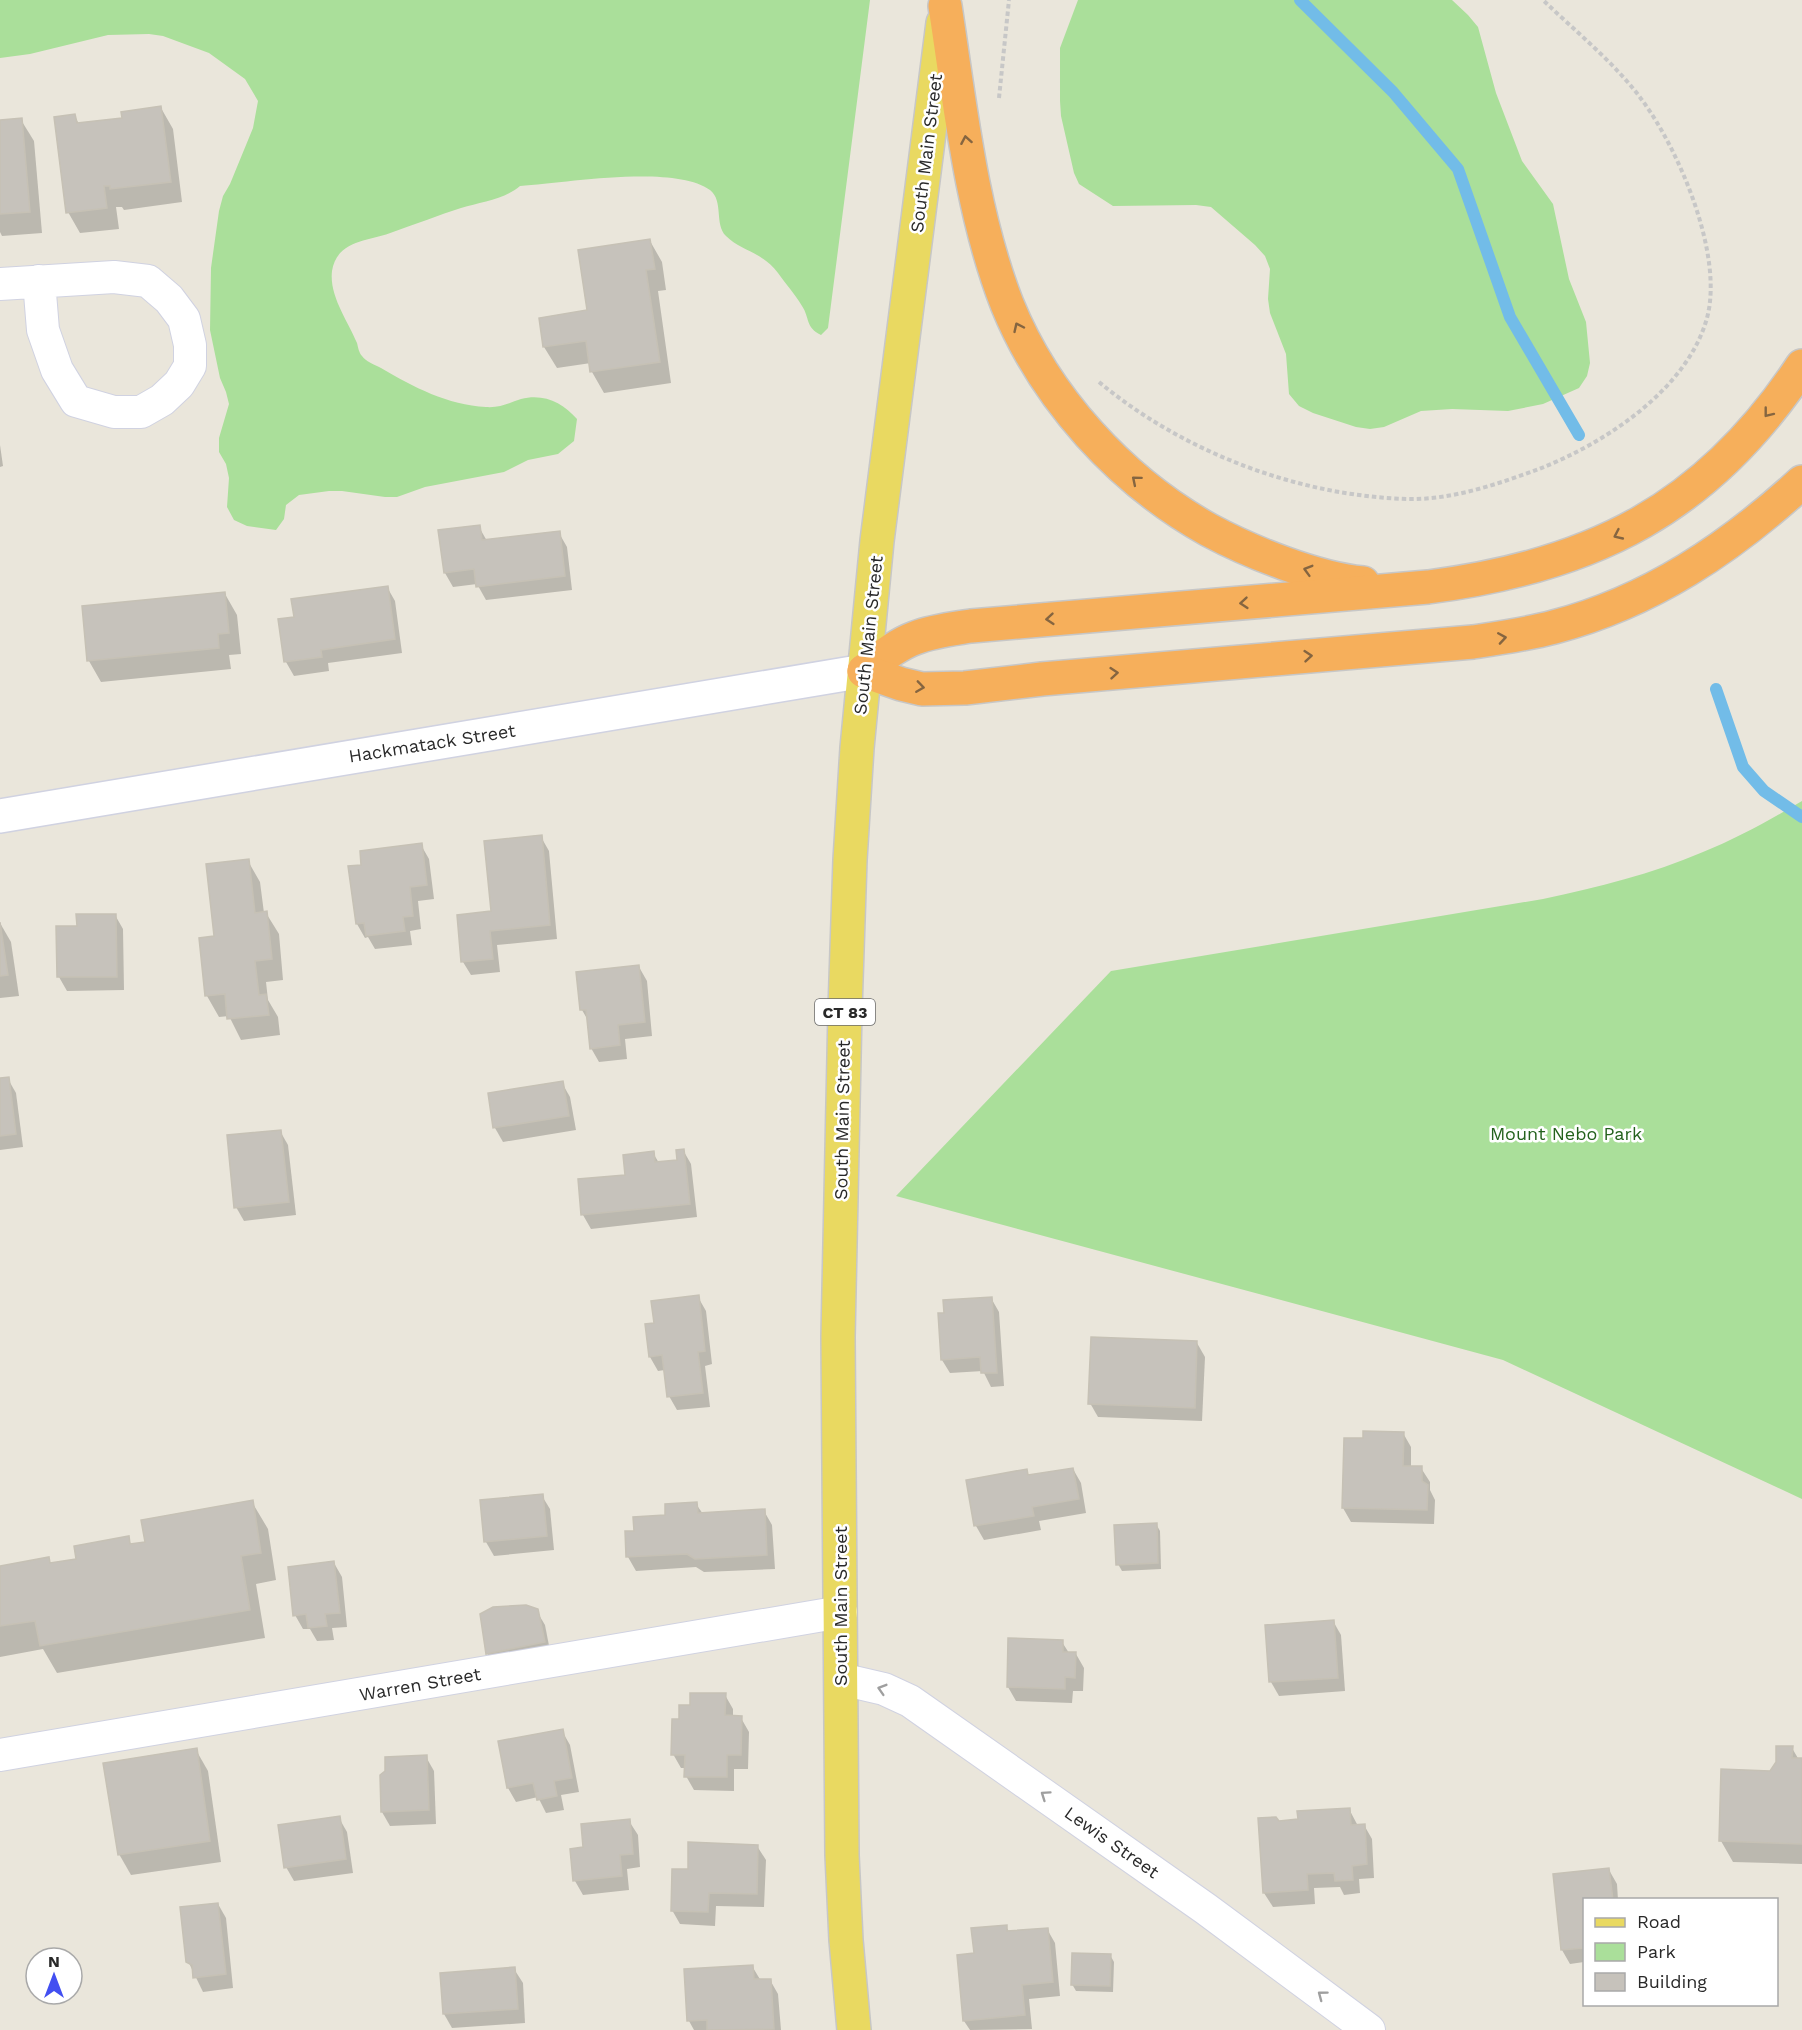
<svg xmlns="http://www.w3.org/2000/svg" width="1802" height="2030" font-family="'Work Sans',sans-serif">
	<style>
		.green { fill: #aadf9a }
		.shadow { fill: #0003 }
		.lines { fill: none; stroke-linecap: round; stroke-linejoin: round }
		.stream { stroke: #72bce8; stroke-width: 12 }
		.building { fill: #c6c2bb; stroke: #c6c1b5; stroke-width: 1.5 }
		.street-casing { stroke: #d0d2e1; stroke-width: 34 }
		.secondary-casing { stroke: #d0d2e1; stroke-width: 36 }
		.primary-casing { stroke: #c7c7c7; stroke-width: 36 }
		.highway-casing { stroke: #c7c7c7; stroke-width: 36 }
		.path { stroke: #c7c7c7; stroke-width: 4; stroke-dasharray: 4.5 3; stroke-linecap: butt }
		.street { stroke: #fff; stroke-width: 32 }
		.secondary { stroke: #fff; stroke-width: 33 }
		.primary { stroke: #e9d961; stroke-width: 33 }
		.highway { stroke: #f6af5b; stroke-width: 33 }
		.oneway { stroke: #856540 }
		.oneway2 { stroke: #9f9f9f }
		.labels { text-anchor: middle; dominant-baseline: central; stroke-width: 5; stroke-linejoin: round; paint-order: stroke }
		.shield { fill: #fff; stroke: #696969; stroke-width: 1.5 }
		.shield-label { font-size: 16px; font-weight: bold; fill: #292929 }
		.street-label { font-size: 18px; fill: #292929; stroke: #fff }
		.park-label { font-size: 18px; fill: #24621d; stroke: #fff }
	</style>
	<rect width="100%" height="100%" fill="#eae6db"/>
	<g class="green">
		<path d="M0 0H870L828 328 821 335C805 327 810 318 802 306 795 294 785 283 778 273 761 251 741 251 726 236 714 224 724 201 710 190 674 164 565 183 520 186 505 199 481 202 461 208 439 215 416 224 393 232 371 241 337 239 332 271 329 296 348 321 357 343 358 347 359 353 362 356 365 361 375 365 381 368 413 387 448 405 486 407 500 408 509 403 521 399 544 393 563 403 577 419L574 441 558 454 528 460 504 472 425 487 397 497H385L342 491H329L299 495 286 505 284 519 276 530 247 526 234 520 227 507 229 478 226 464 219 452V438L229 404 226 392 220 378 210 330 211 268 219 211 223 196 230 184 253 128 258 101 245 79 209 53 163 36 149 34 108 35 30 54 0 58Z"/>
		<polygon points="1078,0 1452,0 1468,15 1478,27 1496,93 1522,161 1553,204 1569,279 1586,322 1590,363 1587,376 1579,388 1543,404 1508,411 1452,409 1421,411 1384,427 1370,429 1356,427 1313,413 1299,406 1289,394 1286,354 1270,313 1268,299 1270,269 1265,256 1255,245 1211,207 1196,205 1113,206 1079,184 1074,173 1061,116 1060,101 1060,48"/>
		<path d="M1802 801V1499L1503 1360 896 1196 1111 971 1543 899C1598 887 1652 874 1703 852 1738 838 1770 820 1802 801Z"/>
	</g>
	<g class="shadow">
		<polygon points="161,108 173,129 182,202 124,210 122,207 116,207 119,229 80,233 68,212 74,115 79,124 123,119"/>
		<polygon points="21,120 34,141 42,233 2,236 0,232 0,122"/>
		<polygon points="650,241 662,262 666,290 658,291 671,383 604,393 592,372 591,363 557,368 544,347 589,311"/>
		<polygon points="0,445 3,466 0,467"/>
		<polygon points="479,527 487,541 559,533 567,547 572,590 486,600 477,584 453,587 445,573 440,531"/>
		<polygon points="387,587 395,601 402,653 328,663 329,671 294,676 286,662 280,621 296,619"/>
		<polygon points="225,594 237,615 241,654 229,655 231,669 101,682 89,661"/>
		<polygon points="541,837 549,851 557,939 497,945 500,972 471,975 463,962"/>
		<polygon points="421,845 429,859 434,899 418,901 421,929 410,931 412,945 375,949 368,937 365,938 357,924 363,866"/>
		<polygon points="248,861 260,882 264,913 266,913 279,934 283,980 266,982 268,1000 278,1017 280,1035 241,1040 229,1016 219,1017 207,996 200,940 215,938"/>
		<polygon points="115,915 123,929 124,990 67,991 59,977 58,928 78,927"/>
		<polygon points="0,923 11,942 19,996 0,998"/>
		<polygon points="639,967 647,981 652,1036 625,1039 627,1059 599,1062 591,1048 589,1022 582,1010"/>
		<polygon points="8,1079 16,1093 23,1147 0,1150 0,1080"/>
		<polygon points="562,1083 570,1097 576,1130 503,1142 495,1128 489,1094"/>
		<polygon points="280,1131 288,1145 296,1215 244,1221 236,1207"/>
		<polygon points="683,1150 691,1164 697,1217 591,1229 583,1215 653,1153 659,1163 678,1161"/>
		<polygon points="698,1297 706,1311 712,1364 705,1366 710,1407 677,1410 669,1396 665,1370 658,1371 650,1357 656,1324"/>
		<polygon points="991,1298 999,1312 1004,1386 991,1387 983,1371 950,1373 942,1360"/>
		<polygon points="1197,1343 1205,1357 1202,1421 1098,1417 1090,1403"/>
		<polygon points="1403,1433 1411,1447 1411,1467 1421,1468 1430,1482 1430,1490 1435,1500 1434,1524 1351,1522 1343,1508 1365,1440"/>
		<polygon points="1073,1469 1081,1483 1086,1513 1039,1521 1041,1530 984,1540 976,1526 968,1481 1026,1471 1029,1476"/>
		<polygon points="542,1496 550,1509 554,1550 494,1556 486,1542 482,1501"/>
		<polygon points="252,1502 268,1529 276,1580 256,1584 265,1638 57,1673 43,1649 0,1657 0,1567 48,1559 52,1565 78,1561 128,1538 132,1546 147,1543"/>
		<polygon points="696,1504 703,1514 764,1511 772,1525 775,1569 704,1572 696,1567 636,1571 628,1557 635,1532"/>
		<polygon points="1156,1524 1160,1531 1161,1569 1122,1571 1118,1564"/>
		<polygon points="334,1563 342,1577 347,1627 332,1628 334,1640 317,1641 310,1629 303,1629 295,1615"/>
		<polygon points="536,1610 545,1625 551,1656 495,1667 487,1653"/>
		<polygon points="1333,1621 1341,1635 1345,1691 1279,1696 1271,1682 1267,1626"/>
		<polygon points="1062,1642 1069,1653 1076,1654 1084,1668 1083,1691 1073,1691 1072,1703 1016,1701 1008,1687"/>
		<polygon points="725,1695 733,1709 733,1717 741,1718 749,1732 748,1769 734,1769 734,1791 694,1790 686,1776 686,1768 681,1768 673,1754 680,1720 692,1706"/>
		<polygon points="562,1731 570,1745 579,1792 561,1795 564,1810 546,1813 538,1797 516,1802 508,1788"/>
		<polygon points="1792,1748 1799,1760 1802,1760 1802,1864 1733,1862 1721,1841 1770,1772"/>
		<polygon points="196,1750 208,1771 221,1862 131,1875 119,1854"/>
		<polygon points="426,1757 434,1771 436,1824 390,1826 382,1812 381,1776"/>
		<polygon points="1349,1809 1358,1826 1364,1825 1372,1839 1374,1878 1359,1879 1360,1893 1344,1895 1340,1887 1314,1888 1315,1904 1273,1907 1264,1893 1279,1822 1299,1821"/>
		<polygon points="339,1818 347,1832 353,1873 294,1881 286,1867"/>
		<polygon points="629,1821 638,1835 640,1867 627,1869 629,1890 583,1895 575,1881 585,1849"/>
		<polygon points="757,1846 766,1860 764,1907 716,1906 715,1926 680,1924 672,1910 689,1871"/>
		<polygon points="1609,1870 1617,1884 1618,1900 1584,1900 1584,1962 1570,1964 1562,1950 1555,1876"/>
		<polygon points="218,1904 226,1918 233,1988 203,1992 188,1961"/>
		<polygon points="1006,1926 1009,1932 1047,1929 1055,1943 1060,1996 1029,1999 1032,2029 970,2030 964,2021 975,1954"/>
		<polygon points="1110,1955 1114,1962 1113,1992 1076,1991 1072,1984"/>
		<polygon points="752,1966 761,1981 770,1980 778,1994 781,2030 694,2030 689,2021"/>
		<polygon points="514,1969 523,1983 525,2023 452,2028 444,2014 442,1974"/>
	</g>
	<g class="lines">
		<g class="stream">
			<polyline points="1300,0 1393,92 1458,169 1510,317 1579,435"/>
			<polyline points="1716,689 1743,767 1764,791 1802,817"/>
		</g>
	</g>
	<g class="building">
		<polygon points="161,106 171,182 110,189 110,186 104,186 107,208 66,213 54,117 75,114 77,123 122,118 121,112"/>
		<polygon points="22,118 30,212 0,214 0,120"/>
		<polygon points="650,239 655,269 646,270 660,362 590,372 586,341 543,347 539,318 587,310 578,250"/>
		<polygon points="480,525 482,540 560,531 565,576 476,587 474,569 444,573 438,530"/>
		<polygon points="388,586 395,639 321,650 322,657 284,662 278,619 294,617 291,599"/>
		<polygon points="225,592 229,633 218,634 219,648 87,661 82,606"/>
		<polygon points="542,835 550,925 490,931 493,959 461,962 457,915 491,911 484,841"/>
		<polygon points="422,843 427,885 410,887 413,916 403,917 405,931 366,936 364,923 356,924 348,866 361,865 360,851"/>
		<polygon points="249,859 255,913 267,911 272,959 255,961 259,995 266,994 269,1015 227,1019 225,994 205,996 199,938 214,936 206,864"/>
		<polygon points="76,914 116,914 117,977 57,977 56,926 77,926"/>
		<polygon points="0,922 8,975 0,976"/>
		<polygon points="639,965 645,1022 618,1025 620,1045 590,1049 586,1010 580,1010 576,972"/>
		<polygon points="9,1077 16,1134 0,1136 0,1078"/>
		<polygon points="563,1081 569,1116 493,1128 488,1093"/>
		<polygon points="281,1130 289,1202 234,1208 227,1135"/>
		<polygon points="684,1149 690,1204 581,1215 578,1179 625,1175 623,1155 654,1151 655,1162 677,1160 676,1150"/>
		<polygon points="699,1295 705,1351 698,1352 703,1393 667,1397 662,1355 649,1357 645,1324 654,1323 651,1301"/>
		<polygon points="992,1297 997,1373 981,1373 980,1357 941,1360 938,1313 944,1313 943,1300"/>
		<polygon points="1091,1337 1197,1341 1195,1408 1088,1404"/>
		<polygon points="1363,1431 1404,1432 1403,1466 1422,1466 1422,1481 1428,1485 1427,1510 1342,1508 1344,1438 1363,1438"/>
		<polygon points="1073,1468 1079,1499 1032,1507 1034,1516 974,1526 966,1480 1027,1469 1028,1475"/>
		<polygon points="543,1494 547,1536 484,1542 480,1500"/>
		<polygon points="253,1500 261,1553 241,1556 250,1610 40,1646 35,1621 0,1626 0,1566 49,1557 50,1563 76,1559 74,1546 129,1536 130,1544 145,1542 141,1520"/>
		<polygon points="697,1502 698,1513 765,1509 767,1555 695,1559 687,1554 626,1557 625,1531 634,1531 633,1517 665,1515 665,1504"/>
		<polygon points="1157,1523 1158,1563 1116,1565 1114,1525"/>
		<polygon points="334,1561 340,1613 325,1614 327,1626 308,1628 306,1614 293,1616 288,1567"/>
		<polygon points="526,1605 538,1609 545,1642 486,1654 480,1614 493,1607"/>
		<polygon points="1334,1620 1338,1678 1269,1682 1265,1625"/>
		<polygon points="1008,1638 1063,1640 1063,1652 1076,1652 1075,1678 1065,1677 1065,1689 1007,1687"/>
		<polygon points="690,1693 726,1693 725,1715 742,1716 741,1755 727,1755 727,1777 684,1777 685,1755 671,1755 672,1719 679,1719 679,1705 690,1705"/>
		<polygon points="563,1729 572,1778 554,1781 557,1796 537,1800 533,1783 507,1788 498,1741"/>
		<polygon points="1776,1746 1793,1746 1792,1758 1802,1758 1802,1844 1719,1841 1721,1769 1770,1771 1776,1762"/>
		<polygon points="197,1748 210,1841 118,1855 103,1763"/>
		<polygon points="427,1755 429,1810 381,1812 380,1775 385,1771 385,1757"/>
		<polygon points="1350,1808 1351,1825 1365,1824 1367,1864 1352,1866 1353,1880 1335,1881 1334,1873 1307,1874 1308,1890 1263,1893 1258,1818 1276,1817 1279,1821 1298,1819 1297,1811"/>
		<polygon points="340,1816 346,1859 284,1868 278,1825"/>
		<polygon points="630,1819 633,1854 620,1855 622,1876 573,1881 570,1849 583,1847 581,1824"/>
		<polygon points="688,1842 758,1845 757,1894 709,1893 708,1912 671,1911 672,1869 688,1869"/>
		<polygon points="1609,1868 1613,1900 1584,1900 1584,1948 1561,1950 1553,1874"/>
		<polygon points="218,1903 226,1974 193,1978 192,1965 186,1962 180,1907"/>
		<polygon points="1007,1925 1007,1931 1048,1928 1053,1982 1022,1985 1025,2015 963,2021 957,1955 974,1953 971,1928"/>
		<polygon points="1072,1953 1111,1954 1110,1986 1071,1985"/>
		<polygon points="753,1965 754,1979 771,1979 774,2029 707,2030 707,2020 687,2021 684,1969"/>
		<polygon points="515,1967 518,2009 443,2014 440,1973"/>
	</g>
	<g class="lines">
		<defs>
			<g id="street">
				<polyline points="0,284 114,277 148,281 169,299 184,319 190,345 190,366 179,384 162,400 141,412 114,412 76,401 57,370 43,330 39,281"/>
				<polyline points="841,1679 884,1689 910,1701 1206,1909 1369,2030"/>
				<polyline points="0,1755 841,1612"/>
			</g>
			<polyline id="secondary" points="0,816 864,671"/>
			<polyline id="primary" points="854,2030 846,1940 842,1855 838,1337 845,1010 850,860 857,748 877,541 943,23"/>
			<g id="highway">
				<path d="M945 6C960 104 971 212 1007 304 1045 398 1121 481 1209 530 1250 552 1317 579 1363 583"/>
				<path d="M864 671C880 659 896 645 915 638 933 631 952 629 971 626L1428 587C1594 566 1708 508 1802 366"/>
				<path d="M864 671 901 684 922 689 965 688 1042 679 1473 642C1500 638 1528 634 1554 627 1650 602 1730 548 1802 482"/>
			</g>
		</defs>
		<use href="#street" class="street-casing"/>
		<use href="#secondary" class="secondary-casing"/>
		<use href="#primary" class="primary-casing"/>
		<use href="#highway" class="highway-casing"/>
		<g class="path">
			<polyline points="999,98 1009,0"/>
			<path d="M1099 382C1183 452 1298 496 1408 499 1452 500 1498 484 1539 469 1605 443 1687 390 1707 318 1724 255 1679 150 1642 100 1616 64 1575 31 1543 0"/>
		</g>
		<use href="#street" class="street"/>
		<use href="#secondary" class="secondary"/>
		<use href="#primary" class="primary"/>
		<use href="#highway" class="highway"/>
	</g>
	<defs><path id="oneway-chevron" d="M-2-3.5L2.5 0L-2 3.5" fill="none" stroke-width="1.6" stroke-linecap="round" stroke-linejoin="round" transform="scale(1.5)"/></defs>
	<g class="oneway">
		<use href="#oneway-chevron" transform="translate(966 140) rotate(-100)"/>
		<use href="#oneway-chevron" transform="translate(1018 327) rotate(-115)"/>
		<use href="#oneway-chevron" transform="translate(1768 413) rotate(128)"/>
		<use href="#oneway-chevron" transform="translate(1136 480) rotate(-140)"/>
		<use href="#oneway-chevron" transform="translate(1618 535) rotate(155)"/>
		<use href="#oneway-chevron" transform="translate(1308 570) rotate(-164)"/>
		<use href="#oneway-chevron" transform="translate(1244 603) rotate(175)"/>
		<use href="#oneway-chevron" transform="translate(1050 619) rotate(175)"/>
		<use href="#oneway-chevron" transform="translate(1502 638) rotate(-9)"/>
		<use href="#oneway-chevron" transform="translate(1308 656) rotate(-5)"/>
		<use href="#oneway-chevron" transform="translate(1114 673) rotate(-5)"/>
		<use href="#oneway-chevron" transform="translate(920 687) rotate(8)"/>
	</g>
	<g class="oneway2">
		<use href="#oneway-chevron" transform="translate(882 1689) rotate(-163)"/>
		<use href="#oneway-chevron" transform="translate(1045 1795) rotate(-145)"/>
		<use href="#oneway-chevron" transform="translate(1322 1995) rotate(-143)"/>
	</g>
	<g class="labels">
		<rect class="shield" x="815" y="999" width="60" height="26" rx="4.5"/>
		<g class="shield-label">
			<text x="845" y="1012">CT 83</text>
		</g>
		<g class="street-label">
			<text transform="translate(926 153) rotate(-83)">South Main Street</text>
			<text transform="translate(868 635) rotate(-84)">South Main Street</text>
			<text transform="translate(432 743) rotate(-9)">Hackmatack Street</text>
			<text transform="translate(842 1120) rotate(-89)">South Main Street</text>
			<text transform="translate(840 1606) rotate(-90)">South Main Street</text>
			<text transform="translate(420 1684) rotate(-10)">Warren Street</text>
			<text transform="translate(1112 1842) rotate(35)">Lewis Street</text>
		</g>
		<g class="park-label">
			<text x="1566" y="1133">Mount Nebo Park</text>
		</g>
	</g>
	<rect x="1583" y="1898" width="195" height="108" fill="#ffffff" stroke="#a9a9a9" stroke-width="1.5"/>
	<rect x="1595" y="1918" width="30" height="9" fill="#e9d961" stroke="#a9a9a9" stroke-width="1.5"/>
	<text x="1637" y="1928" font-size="18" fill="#292929">Road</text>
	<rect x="1595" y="1943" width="30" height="18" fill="#aadf9a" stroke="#a9a9a9" stroke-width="1.5"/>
	<text x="1637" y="1958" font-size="18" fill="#292929">Park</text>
	<rect x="1595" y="1973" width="30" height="18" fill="#c6c2bb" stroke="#a9a9a9" stroke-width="1.5"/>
	<text x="1637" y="1988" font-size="18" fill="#292929">Building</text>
	<g transform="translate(54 1976)"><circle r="28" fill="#ffffff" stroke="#a9a9a9" stroke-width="1.5"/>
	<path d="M0-4.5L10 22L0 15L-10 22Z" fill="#424ff1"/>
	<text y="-9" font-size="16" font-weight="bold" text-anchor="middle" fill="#292929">N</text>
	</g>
</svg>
